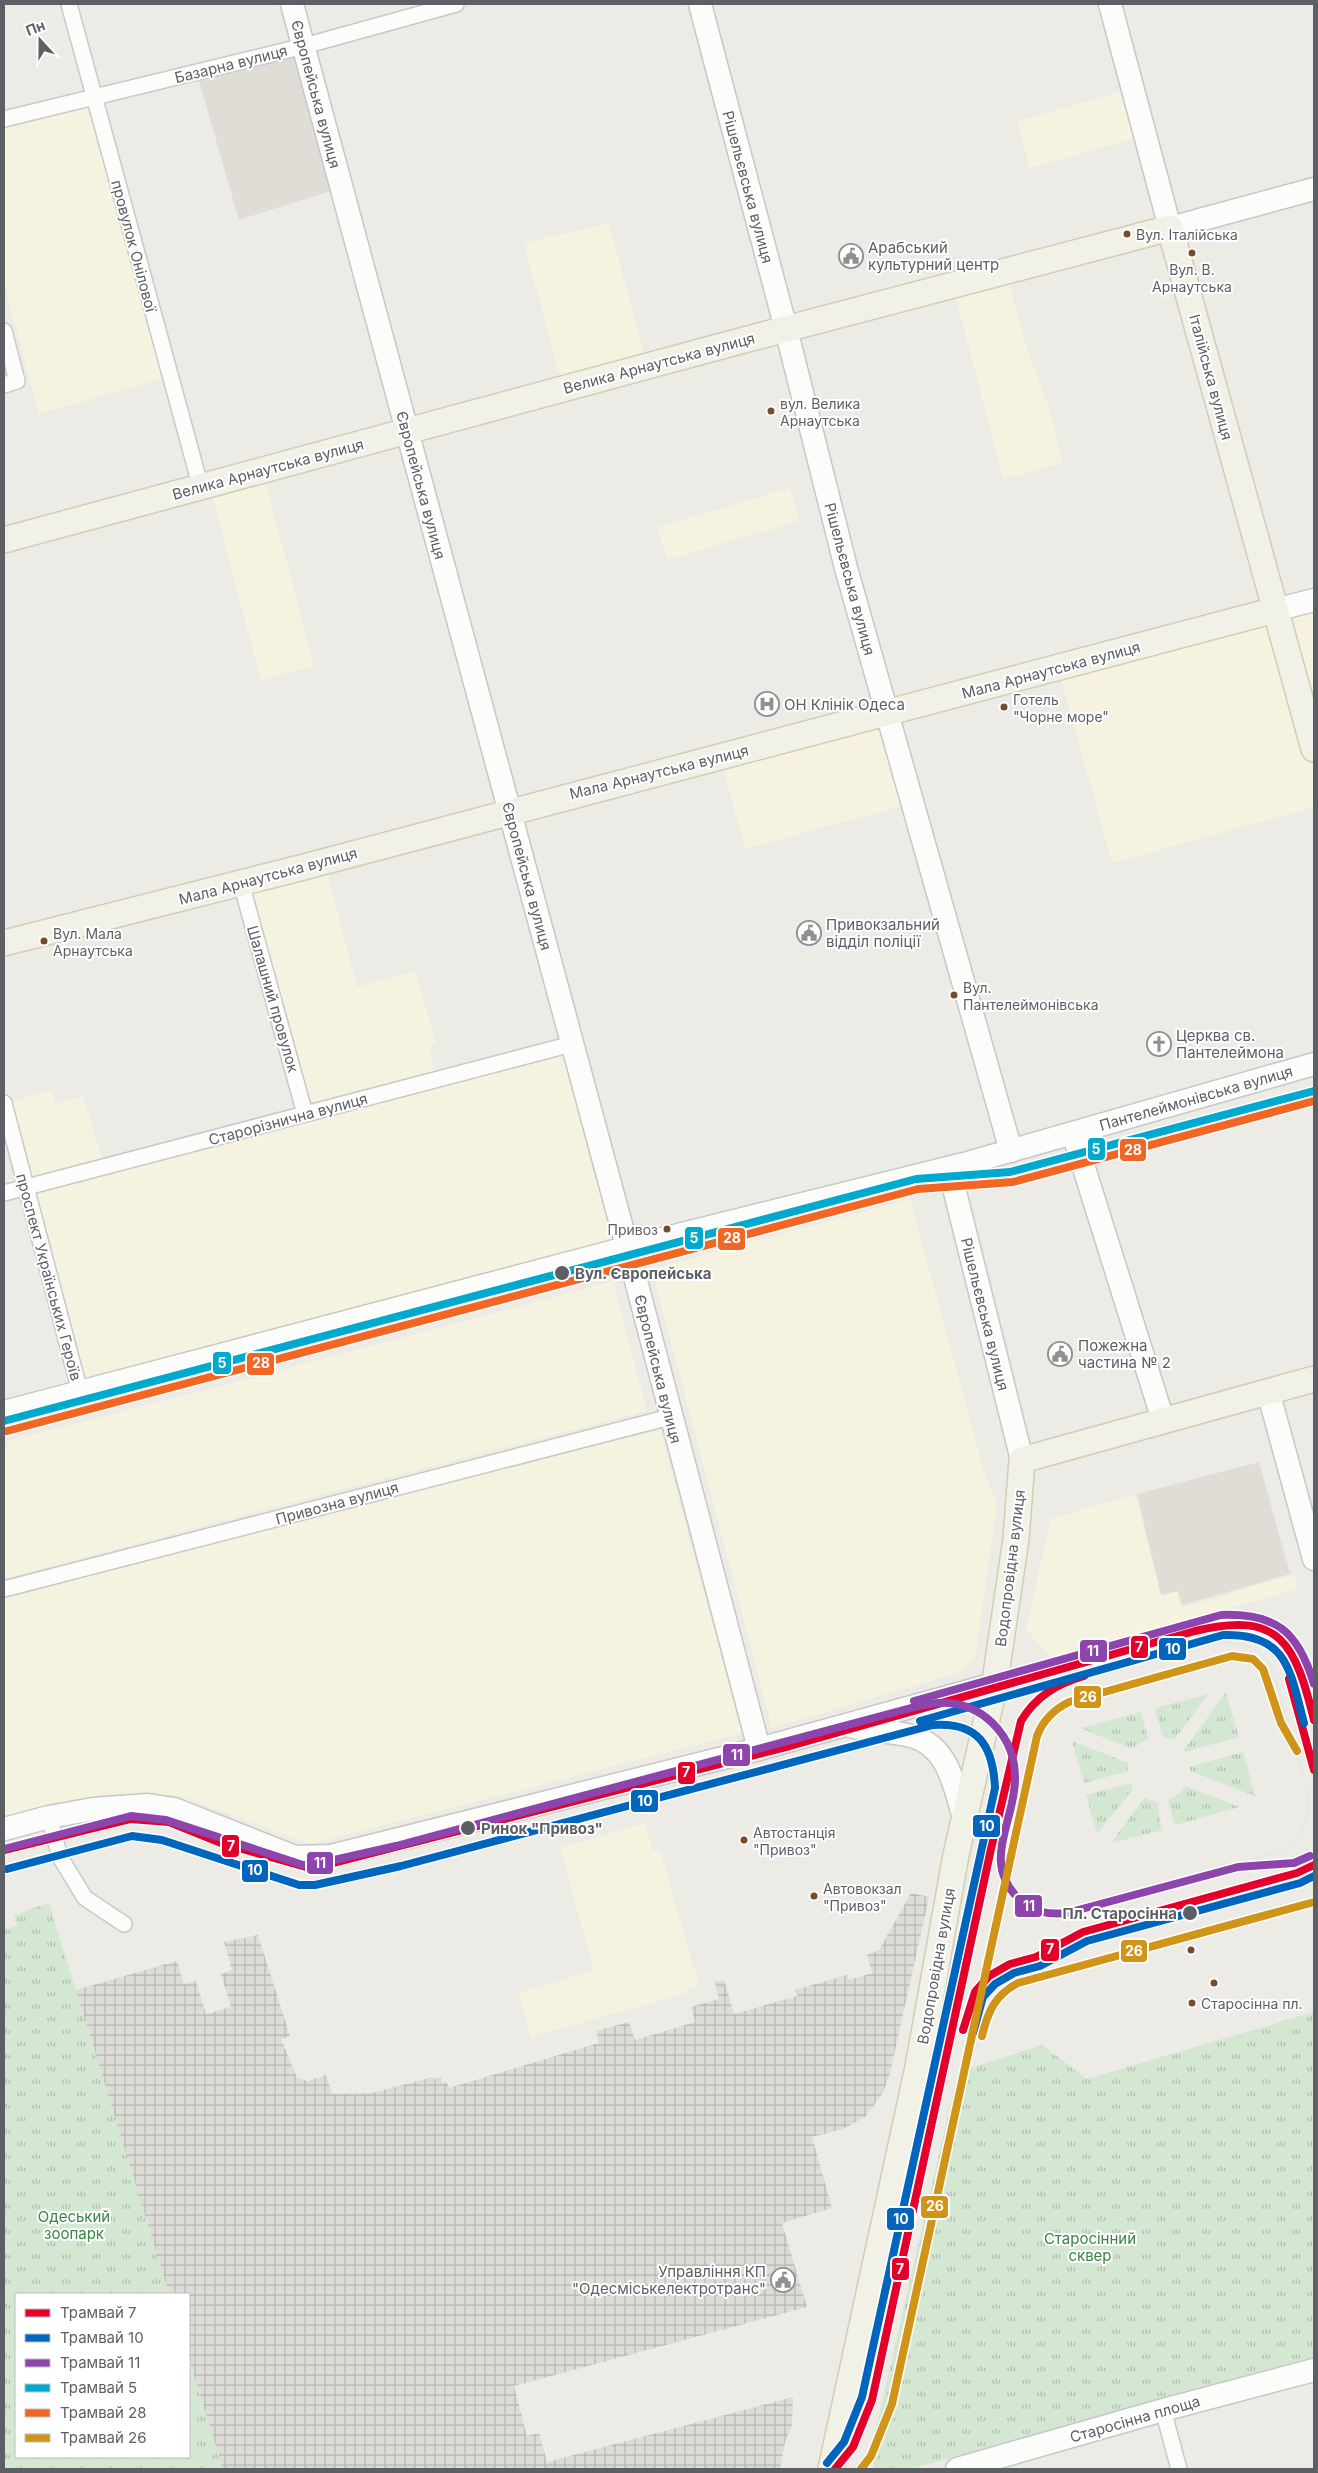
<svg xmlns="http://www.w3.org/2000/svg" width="1318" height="2473" font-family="Inter,sans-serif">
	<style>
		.commercial { fill: #f5f2df }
		.industrial { fill: url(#industrial-grid) }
		.education { fill: #dfddd6 }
		.grass { fill: url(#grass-tufts) }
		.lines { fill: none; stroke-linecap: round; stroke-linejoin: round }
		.street-casing { stroke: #c8c9c8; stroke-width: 18 }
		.secondary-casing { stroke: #c7c8c6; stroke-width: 25 }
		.primary-casing { stroke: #d2cdb4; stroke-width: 28 }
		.street { stroke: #fcfcfb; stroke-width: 15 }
		.secondary { stroke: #fcfcfb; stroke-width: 22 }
		.primary { stroke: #f2f1e7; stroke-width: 25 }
		.tram { stroke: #e3e2e2; stroke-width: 1 }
		.tram-1-casing { stroke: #fff; stroke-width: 11 }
		.tram-2-casing { stroke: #fff; stroke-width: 11 }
		.tram-3-casing { stroke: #fff; stroke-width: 11 }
		.tram-4-casing { stroke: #fff; stroke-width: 11 }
		.tram-5-casing { stroke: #fff; stroke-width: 11 }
		.tram-6-casing { stroke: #fff; stroke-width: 11 }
		.tram-1 { stroke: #e4002b; stroke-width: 8 }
		.tram-2 { stroke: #0065bd; stroke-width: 8 }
		.tram-3 { stroke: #8e44ad; stroke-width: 8 }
		.tram-4 { stroke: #00a9ce; stroke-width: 8 }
		.tram-5 { stroke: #f26522; stroke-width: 8 }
		.tram-6 { stroke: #d09419; stroke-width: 8 }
		.bus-dot { fill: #7a4b2a; stroke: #fff; stroke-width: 2 }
		.stop-dot { fill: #5c5f64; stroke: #fff; stroke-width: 2 }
		.labels { text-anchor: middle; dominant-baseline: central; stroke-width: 4; stroke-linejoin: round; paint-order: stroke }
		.bus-label { font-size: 14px; fill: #5c5f64; stroke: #fff; text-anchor: start }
		.street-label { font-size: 15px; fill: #5c5f64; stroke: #fff }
		.poi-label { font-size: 15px; fill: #5c5f64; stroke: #fff; text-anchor: start }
		.stop-label { font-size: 15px; font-weight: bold; fill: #5c5f64; stroke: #fff; text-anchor: start }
		.park-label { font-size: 15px; fill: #398543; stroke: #fff }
		.line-badge { stroke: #fff; stroke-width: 2 }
		.badge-label { font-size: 14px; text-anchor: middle; font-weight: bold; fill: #fff }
	</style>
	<defs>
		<pattern id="industrial-grid" width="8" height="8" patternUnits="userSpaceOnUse" patternTransform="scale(1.25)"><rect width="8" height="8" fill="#dddcd7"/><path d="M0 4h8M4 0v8" fill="none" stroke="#b6b6b2"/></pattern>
		<pattern id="grass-tufts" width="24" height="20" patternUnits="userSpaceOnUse" patternTransform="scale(1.25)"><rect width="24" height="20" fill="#d4e7d3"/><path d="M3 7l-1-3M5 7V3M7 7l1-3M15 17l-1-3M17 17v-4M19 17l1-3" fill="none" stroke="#afbeaf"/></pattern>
	</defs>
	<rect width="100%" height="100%" fill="#ecebe6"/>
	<g class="commercial">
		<polygon points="1130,89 1143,136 1030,168 1017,121"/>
		<polygon points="102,99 176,375 39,414 4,284 4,123"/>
		<polygon points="609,223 646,362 562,385 524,243"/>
		<polygon points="1006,273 1026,346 1050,411 1063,463 1003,480 953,286"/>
		<polygon points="263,472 314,666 261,681 210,487"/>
		<polygon points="790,488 799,521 667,560 657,527"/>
		<polygon points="1314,602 1314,691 1301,695 1278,611"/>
		<polygon points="1274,614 1314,758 1314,807 1112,863 1059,671"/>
		<polygon points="883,716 910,804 745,849 721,760"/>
		<polygon points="325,863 357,987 415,971 436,1043 429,1047 436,1077 307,1111 245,886"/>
		<polygon points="572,1045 624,1247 84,1388 28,1190"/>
		<polygon points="51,1090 56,1104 83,1096 104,1165 27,1185 7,1103"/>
		<polygon points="910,1199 983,1468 997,1504 975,1658 963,1671 772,1728 652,1269"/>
		<polygon points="613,1281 647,1411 308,1498 4,1579 4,1442 274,1372"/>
		<polygon points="660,1430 742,1733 311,1844 177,1795 107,1794 4,1823 4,1592"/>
		<polygon points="1135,1494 1161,1595 1177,1591 1182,1608 1294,1574 1298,1589 1051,1658 1026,1629 1051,1519"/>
		<polygon points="645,1823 653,1851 660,1850 699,1985 686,1989 687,1993 531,2037 518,1993 594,1970 560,1848"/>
	</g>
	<polygon class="industrial" points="911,1893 929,1897 890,2073 883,2093 865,2117 843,2129 812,2137 832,2208 782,2223 807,2307 514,2386 527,2436 539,2433 547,2462 793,2397 792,2426 785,2442 780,2469 223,2469 189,2360 189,2294 169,2294 76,1990 177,1961 184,1984 196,1981 206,2014 231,2007 221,1974 232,1970 224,1942 258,1935 290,2036 281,2039 297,2078 308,2081 326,2075 332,2094 372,2093 433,2077 435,2079 441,2077 443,2083 447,2082 449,2088 599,2043 596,2031 629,2022 635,2040 695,2022 691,2007 719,1999 715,1982 724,1980 734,2014 797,1996 795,1990 847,1975 849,1980 872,1973 867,1955 879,1950"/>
	<g class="education">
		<polygon points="303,47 340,188 239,220 197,74"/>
		<polygon points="1259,1462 1290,1574 1182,1605 1178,1591 1161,1595 1137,1494"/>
	</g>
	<g class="grass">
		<polygon points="1226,1692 1239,1737 1185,1752 1184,1750"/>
		<polygon points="1209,1694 1174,1739 1163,1737 1155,1708"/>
		<polygon points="1141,1712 1148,1738 1132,1749 1080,1728"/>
		<polygon points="1072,1741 1128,1763 1128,1771 1084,1783"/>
		<polygon points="1243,1752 1255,1796 1190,1771 1190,1767"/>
		<polygon points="1130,1783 1133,1789 1097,1834 1086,1795"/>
		<polygon points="1186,1786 1239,1807 1175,1825 1168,1800 1180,1793"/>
		<polygon points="1144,1798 1157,1802 1162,1830 1111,1843"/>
		<polygon points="49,1903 169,2294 16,2294 16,2457 189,2457 189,2360 223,2469 4,2469 4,1930 17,1926 14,1915"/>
		<polygon points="1314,2012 1314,2361 909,2469 874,2469 872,2445 958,2072 1042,2045 1087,2079"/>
	</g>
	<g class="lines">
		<defs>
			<g id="street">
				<polyline points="69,4 201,488"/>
				<polyline points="4,119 304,46 456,4"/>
				<polyline points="4,331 17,381 4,385"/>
				<polyline points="241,883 305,1114"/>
				<polyline points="4,1103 80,1392"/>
				<polyline points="4,1193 572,1044"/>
				<polyline points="4,1589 670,1417"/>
				<polyline points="49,1817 60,1857 85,1898 124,1924"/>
				<polyline points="1163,2410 1179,2469"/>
			</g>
			<g id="secondary">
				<polyline points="292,4 629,1254 759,1749"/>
				<polyline points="700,4 786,329 846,568 1011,1151"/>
				<polyline points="1110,4 1170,228 1314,189"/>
				<polyline points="1275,610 1314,600"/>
				<polyline points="1073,1133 1163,1420"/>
				<polyline points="949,1168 1022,1460"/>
				<polyline points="1268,1391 1314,1559"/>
				<polyline points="4,1412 626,1248 964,1164 1314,1064"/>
				<path d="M850 1726C869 1731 888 1731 907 1735 948 1743 954 1785 964 1818"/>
				<polyline points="4,1829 49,1817 93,1809 148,1805 174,1809 295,1857 331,1856 759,1749 994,1684"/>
				<polyline points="957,2469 1163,2410 1314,2370"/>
			</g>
			<g id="primary">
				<polyline points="4,540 744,340 1170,228 1314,749"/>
				<polyline points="4,943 300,868 1275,610"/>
				<polyline points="831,2469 918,2067 956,1855 994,1688 1016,1539 1022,1460 1314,1379"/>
			</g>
		</defs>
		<use href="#street" class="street-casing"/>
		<use href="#secondary" class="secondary-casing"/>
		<use href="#primary" class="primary-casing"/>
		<use href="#street" class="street"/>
		<use href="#secondary" class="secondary"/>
		<use href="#primary" class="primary"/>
		<g class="tram">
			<path d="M1091 1916 1137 1891 1276 1853C1300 1842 1311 1821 1308 1794L1272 1667C1257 1644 1234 1641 1208 1642"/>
			<polyline points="1191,1916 1238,1889"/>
			<polyline points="1083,1932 1164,1887"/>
		</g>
		<defs>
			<g id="tram-1">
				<polyline points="1289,1679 1314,1770"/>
				<path d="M4 1850 130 1819 169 1822 221 1843 306 1867H317L790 1746 1195 1631C1281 1610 1295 1644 1314 1720"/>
				<polyline points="963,2030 975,1992 989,1976 1010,1964 1036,1957 1083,1932 1297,1873 1314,1865"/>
				<path d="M835 2469 853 2447 872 2400 991 1849 1021 1721C1036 1696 1057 1684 1084 1676"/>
			</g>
			<g id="tram-2">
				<path d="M920 1721 1223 1635C1287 1633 1290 1670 1304 1723"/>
				<path d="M7 1869 132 1836 162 1840 299 1885H315L401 1866 933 1725C978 1722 993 1745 995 1788L862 2397 844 2442 827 2463"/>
				<polyline points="973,2033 983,1997 995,1984 1014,1973 1040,1966 1087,1941 1300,1883 1314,1876"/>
			</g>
			<g id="tram-3">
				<path d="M914 1701 1221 1615C1276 1613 1298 1631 1314 1684"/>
				<path d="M4 1849 131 1816 166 1820 303 1865H312L396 1846 911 1708C923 1705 936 1702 949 1703 988 1707 1016 1740 1015 1779 1015 1822 981 1860 1018 1898 1032 1912 1048 1915 1067 1913L1238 1867 1294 1863 1310 1856"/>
			</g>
			<polyline id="tram-4" points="4,1421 916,1179 1010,1172 1314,1091"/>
			<polyline id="tram-5" points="7,1431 918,1189 1013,1182 1314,1101"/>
			<g id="tram-6">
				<path d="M982 2036C988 2011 995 1995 1018 1983L1314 1902"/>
				<path d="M861 2469 871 2456 892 2404 1037 1736C1043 1720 1053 1710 1069 1702L1232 1656 1253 1659 1263 1669 1281 1723 1297 1751"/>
			</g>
		</defs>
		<use href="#tram-1" class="tram-1-casing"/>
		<use href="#tram-2" class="tram-2-casing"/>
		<use href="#tram-3" class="tram-3-casing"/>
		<use href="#tram-4" class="tram-4-casing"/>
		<use href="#tram-5" class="tram-5-casing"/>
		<use href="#tram-6" class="tram-6-casing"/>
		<use href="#tram-1" class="tram-1"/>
		<use href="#tram-2" class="tram-2"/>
		<use href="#tram-3" class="tram-3"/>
		<use href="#tram-4" class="tram-4"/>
		<use href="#tram-5" class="tram-5"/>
		<use href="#tram-6" class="tram-6"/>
	</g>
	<defs>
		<symbol id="civic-ring" viewBox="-11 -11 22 22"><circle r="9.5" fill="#fff" stroke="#8e9092" stroke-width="1.5"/><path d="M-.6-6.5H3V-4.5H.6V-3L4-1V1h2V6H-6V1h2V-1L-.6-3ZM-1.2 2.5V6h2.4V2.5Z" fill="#8e9092"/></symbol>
		<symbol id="hospital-ring" viewBox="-11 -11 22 22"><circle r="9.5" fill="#fff" stroke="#8e9092" stroke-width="1.5"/><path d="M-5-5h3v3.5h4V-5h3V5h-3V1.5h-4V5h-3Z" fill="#8e9092"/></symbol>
		<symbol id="church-ring" viewBox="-11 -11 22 22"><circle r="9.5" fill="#fff" stroke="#8e9092" stroke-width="1.5"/><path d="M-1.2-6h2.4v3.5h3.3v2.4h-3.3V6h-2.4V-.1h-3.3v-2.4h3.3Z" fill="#8e9092"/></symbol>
	</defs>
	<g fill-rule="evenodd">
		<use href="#civic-ring" x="837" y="242" width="28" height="28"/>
		<use href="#hospital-ring" x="753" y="690" width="28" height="28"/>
		<use href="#civic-ring" x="795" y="919" width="28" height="28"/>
		<use href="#church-ring" x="1145" y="1030" width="28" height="28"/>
		<use href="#civic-ring" x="1046" y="1340" width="28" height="28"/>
		<use href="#civic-ring" x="769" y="2266" width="28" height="28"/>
	</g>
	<g class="bus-dot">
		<circle cx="1127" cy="234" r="4.5"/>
		<circle cx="1192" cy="253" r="4.5"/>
		<circle cx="771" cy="411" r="4.5"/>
		<circle cx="1004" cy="707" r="4.5"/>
		<circle cx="44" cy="941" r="4.5"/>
		<circle cx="954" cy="995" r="4.5"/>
		<circle cx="667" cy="1229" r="4.5"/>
		<circle cx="744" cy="1840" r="4.5"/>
		<circle cx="814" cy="1896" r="4.5"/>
		<circle cx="1191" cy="1950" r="4.5"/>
		<circle cx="1214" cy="1983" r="4.5"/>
		<circle cx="1192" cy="2003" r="4.5"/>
	</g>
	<g class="stop-dot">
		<circle cx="562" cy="1273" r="8"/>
		<circle cx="468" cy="1828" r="8"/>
		<circle cx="1190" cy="1913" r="8"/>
	</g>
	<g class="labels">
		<g class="bus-label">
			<text x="1136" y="234">Вул. Італійська</text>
			<text x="1192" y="269" text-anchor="middle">Вул. В.<tspan x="1192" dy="17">Арнаутська</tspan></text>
			<text x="780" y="403">вул. Велика<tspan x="780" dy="17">Арнаутська</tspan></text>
			<text x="1013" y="699">Готель<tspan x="1013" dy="17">"Чорне море"</tspan></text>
			<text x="53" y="933">Вул. Мала<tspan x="53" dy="17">Арнаутська</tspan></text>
			<text x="963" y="987">Вул.<tspan x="963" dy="17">Пантелеймонівська</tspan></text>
			<text x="658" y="1229" text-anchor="end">Привоз</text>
			<text x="753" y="1832">Автостанція<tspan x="753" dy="17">"Привоз"</tspan></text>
			<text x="823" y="1888">Автовокзал<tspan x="823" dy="17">"Привоз"</tspan></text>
			<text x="1201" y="2003">Старосінна пл.</text>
		</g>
		<g class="street-label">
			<text transform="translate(231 64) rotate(-14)">Базарна вулиця</text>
			<text transform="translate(316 94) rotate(75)">Європейська вулиця</text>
			<text transform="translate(748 187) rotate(75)">Рішельєвська вулиця</text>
			<text transform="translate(134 246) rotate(75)">провулок Онілової</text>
			<text transform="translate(659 363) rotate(-15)">Велика Арнаутська вулиця</text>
			<text transform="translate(1211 377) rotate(75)">Італійська вулиця</text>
			<text transform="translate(268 469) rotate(-15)">Велика Арнаутська вулиця</text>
			<text transform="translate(421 485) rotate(75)">Європейська вулиця</text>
			<text transform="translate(850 579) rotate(75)">Рішельєвська вулиця</text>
			<text transform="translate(1051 670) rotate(-15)">Мала Арнаутська вулиця</text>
			<text transform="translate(659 772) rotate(-14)">Мала Арнаутська вулиця</text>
			<text transform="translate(268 876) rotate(-15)">Мала Арнаутська вулиця</text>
			<text transform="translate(527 876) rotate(75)">Європейська вулиця</text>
			<text transform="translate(273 999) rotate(74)">Шалашний провулок</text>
			<text transform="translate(1196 1098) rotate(-16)">Пантелеймонівська вулиця</text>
			<text transform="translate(288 1119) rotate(-15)">Старорізнична вулиця</text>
			<text transform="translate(49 1277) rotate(75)">проспект Українських Героїв</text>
			<text transform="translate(985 1314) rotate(76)">Рішельєвська вулиця</text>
			<text transform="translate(658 1369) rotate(76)">Європейська вулиця</text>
			<text transform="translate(337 1503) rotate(-15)">Привозна вулиця</text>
			<text transform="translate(1010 1568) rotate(-83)">Водопровідна вулиця</text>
			<text transform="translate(936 1966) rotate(-80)">Водопровідна вулиця</text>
			<text transform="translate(1135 2419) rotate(-16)">Старосінна площа</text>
		</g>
		<g class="poi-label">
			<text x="868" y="247">Арабський<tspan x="868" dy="17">культурний центр</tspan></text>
			<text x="784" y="704">ОН Клінік Одеса</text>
			<text x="826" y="924">Привокзальний<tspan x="826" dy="17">відділ поліції</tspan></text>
			<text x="1176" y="1035">Церква св.<tspan x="1176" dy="17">Пантелеймона</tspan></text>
			<text x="1078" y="1345">Пожежна<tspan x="1078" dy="17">частина № 2</tspan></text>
			<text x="766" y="2271" text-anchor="end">Управління КП<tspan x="766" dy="17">"Одесміськелектротранс"</tspan></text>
		</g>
		<g class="stop-label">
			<text x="575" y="1273">Вул. Європейська</text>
			<text x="481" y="1828">Ринок "Привоз"</text>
			<text x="1177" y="1913" text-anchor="end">Пл. Старосінна</text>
		</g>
		<g class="park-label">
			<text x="74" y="2216">Одеський<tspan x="74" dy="17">зоопарк</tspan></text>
			<text x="1090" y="2238">Старосінний<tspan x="1090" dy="17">сквер</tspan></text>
		</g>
	</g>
	<g class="line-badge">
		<rect x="1087" y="1137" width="19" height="24" rx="5" fill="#00a9ce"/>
		<rect x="1119" y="1138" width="28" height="24" rx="5" fill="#f26522"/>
		<rect x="684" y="1226" width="20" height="24" rx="5" fill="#00a9ce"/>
		<rect x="717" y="1227" width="29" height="24" rx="5" fill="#f26522"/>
		<rect x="212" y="1351" width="20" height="24" rx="5" fill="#00a9ce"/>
		<rect x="246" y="1352" width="29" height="24" rx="5" fill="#f26522"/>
		<rect x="1130" y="1635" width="19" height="24" rx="5" fill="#e4002b"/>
		<rect x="1158" y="1637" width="29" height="24" rx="5" fill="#0065bd"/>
		<rect x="1079" y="1639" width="29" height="24" rx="5" fill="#8e44ad"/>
		<rect x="1073" y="1685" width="29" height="24" rx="5" fill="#d09419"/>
		<rect x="722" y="1743" width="29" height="24" rx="5" fill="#8e44ad"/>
		<rect x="677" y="1761" width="19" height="24" rx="5" fill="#e4002b"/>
		<rect x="630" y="1789" width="29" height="24" rx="5" fill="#0065bd"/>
		<rect x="972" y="1814" width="29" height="24" rx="5" fill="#0065bd"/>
		<rect x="221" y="1834" width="19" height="24" rx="5" fill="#e4002b"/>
		<rect x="306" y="1851" width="28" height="24" rx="5" fill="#8e44ad"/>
		<rect x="241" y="1859" width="28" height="24" rx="5" fill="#0065bd"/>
		<rect x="1014" y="1894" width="29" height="24" rx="5" fill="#8e44ad"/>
		<rect x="1040" y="1938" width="20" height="24" rx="5" fill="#e4002b"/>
		<rect x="1120" y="1939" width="28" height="24" rx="5" fill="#d09419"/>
		<rect x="920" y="2195" width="29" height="24" rx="5" fill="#d09419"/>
		<rect x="886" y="2207" width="29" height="24" rx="5" fill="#0065bd"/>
		<rect x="891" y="2257" width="19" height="24" rx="5" fill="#e4002b"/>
	</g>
	<g class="badge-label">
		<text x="1096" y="1154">5</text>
		<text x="1133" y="1155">28</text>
		<text x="694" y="1243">5</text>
		<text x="732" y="1243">28</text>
		<text x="222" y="1368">5</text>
		<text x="261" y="1368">28</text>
		<text x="1139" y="1652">7</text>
		<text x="1173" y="1654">10</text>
		<text x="1093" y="1656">11</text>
		<text x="1088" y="1702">26</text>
		<text x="737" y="1760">11</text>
		<text x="686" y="1777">7</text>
		<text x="645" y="1806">10</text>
		<text x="987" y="1831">10</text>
		<text x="231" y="1851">7</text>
		<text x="320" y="1868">11</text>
		<text x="255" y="1875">10</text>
		<text x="1029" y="1911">11</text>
		<text x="1050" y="1954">7</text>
		<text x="1134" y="1956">26</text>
		<text x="935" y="2211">26</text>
		<text x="901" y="2224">10</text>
		<text x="900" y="2274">7</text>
	</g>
	<rect width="1318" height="2473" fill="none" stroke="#5c5f64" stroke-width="10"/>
	<rect x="15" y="2293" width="175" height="165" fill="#ffffff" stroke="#bebfc1"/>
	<rect x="25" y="2309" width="25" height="8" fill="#e4002b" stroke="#bebfc1"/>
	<text x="60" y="2318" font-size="15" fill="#5c5f64">Трамвай 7</text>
	<rect x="25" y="2334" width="25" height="8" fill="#0065bd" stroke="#bebfc1"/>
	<text x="60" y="2343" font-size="15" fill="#5c5f64">Трамвай 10</text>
	<rect x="25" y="2359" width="25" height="8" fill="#8e44ad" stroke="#bebfc1"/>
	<text x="60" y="2368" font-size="15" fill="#5c5f64">Трамвай 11</text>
	<rect x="25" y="2384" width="25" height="8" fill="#00a9ce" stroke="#bebfc1"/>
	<text x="60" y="2393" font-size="15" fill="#5c5f64">Трамвай 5</text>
	<rect x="25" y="2409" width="25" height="8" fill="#f26522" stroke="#bebfc1"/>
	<text x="60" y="2418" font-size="15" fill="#5c5f64">Трамвай 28</text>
	<rect x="25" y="2434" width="25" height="8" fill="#d09419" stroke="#bebfc1"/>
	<text x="60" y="2443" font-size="15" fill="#5c5f64">Трамвай 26</text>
	<g transform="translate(40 40) rotate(339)" stroke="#ffffff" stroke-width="4" paint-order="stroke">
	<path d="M0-4L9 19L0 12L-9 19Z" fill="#5c5f64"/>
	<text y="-8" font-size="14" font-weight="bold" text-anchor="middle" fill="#5c5f64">Пн</text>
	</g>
</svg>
